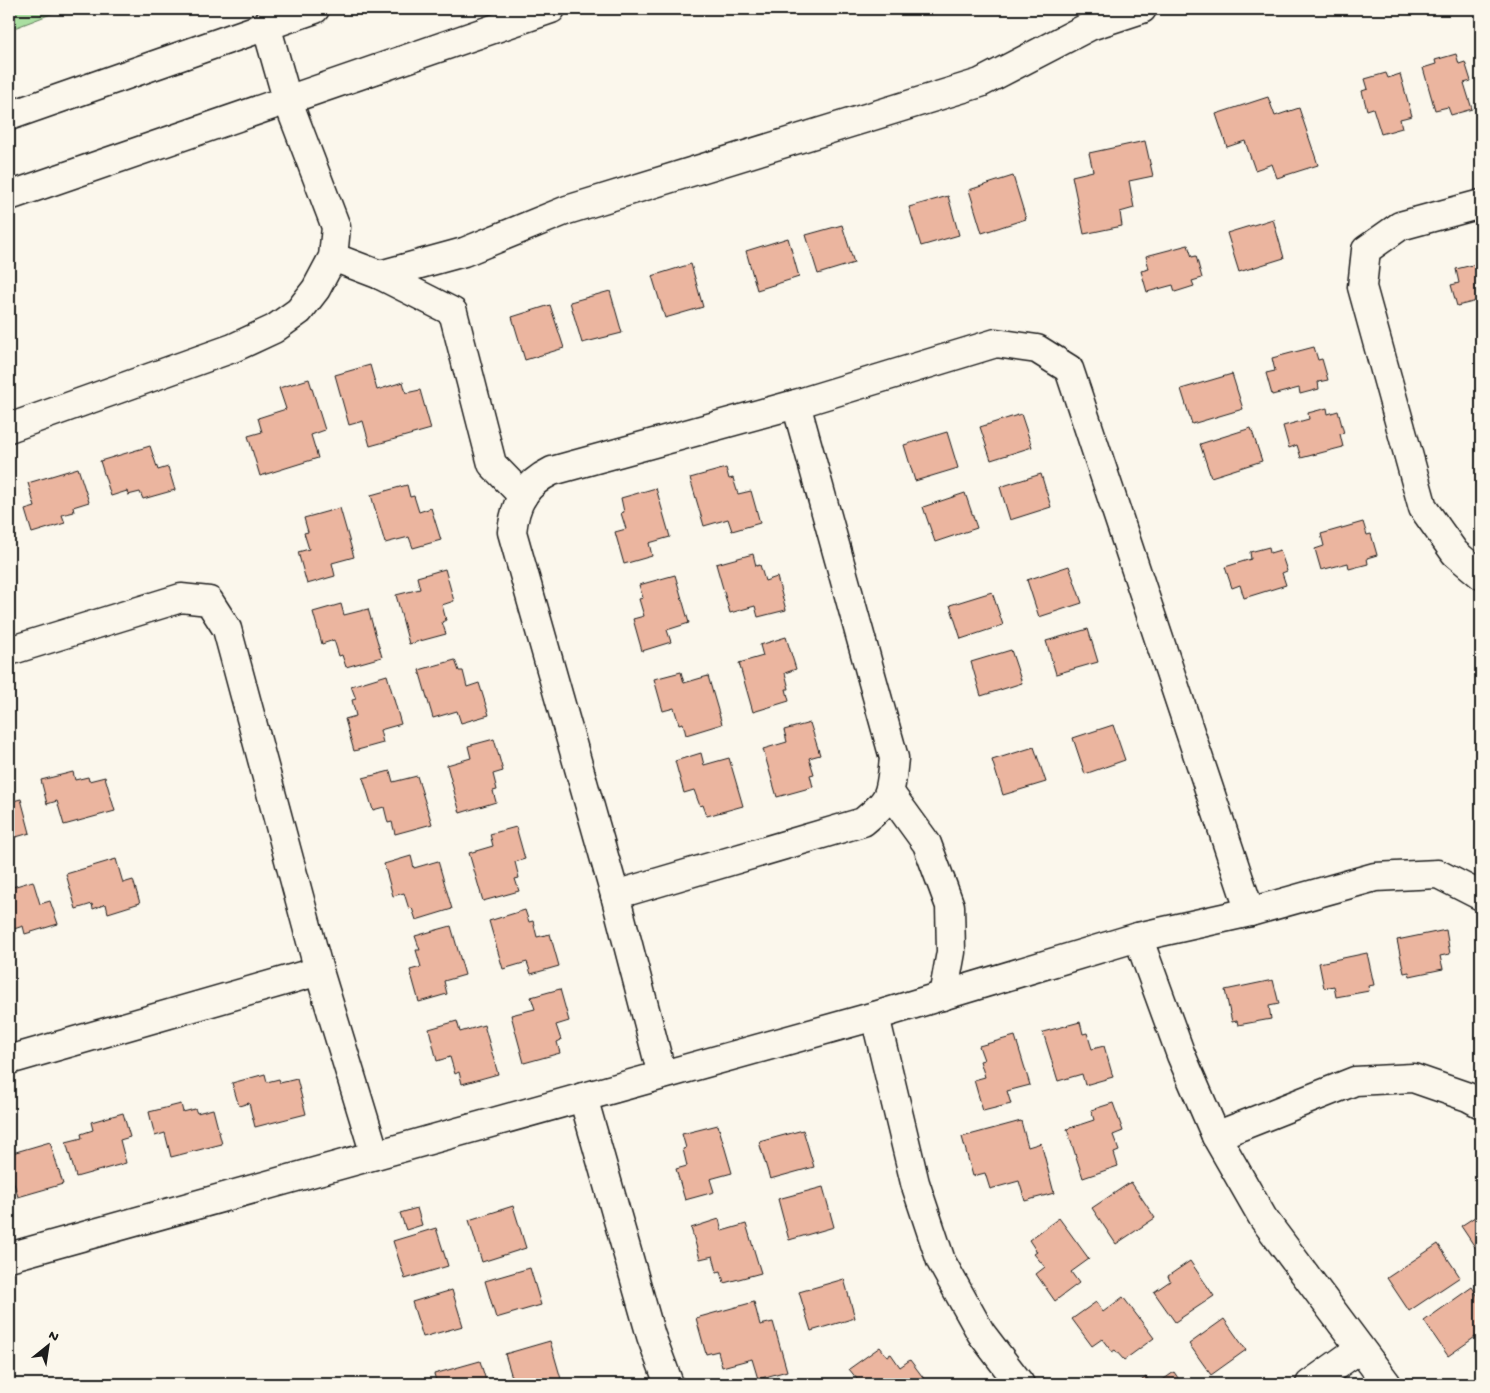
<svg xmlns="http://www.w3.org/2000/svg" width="1490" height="1393" font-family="'Gochi Hand',sans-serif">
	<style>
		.green { fill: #aadfa1; stroke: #637e5e }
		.building { fill: #ebb59f; stroke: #1c1c1c }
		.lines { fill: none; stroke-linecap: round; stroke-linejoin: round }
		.minor-casing { stroke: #1c1c1c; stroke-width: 31 }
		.highway-casing { stroke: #1c1c1c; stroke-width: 31 }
		.minor { stroke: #fbf7ec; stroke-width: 28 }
		.highway { stroke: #fbf7ec; stroke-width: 28 }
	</style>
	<rect width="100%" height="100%" fill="#fbf7ec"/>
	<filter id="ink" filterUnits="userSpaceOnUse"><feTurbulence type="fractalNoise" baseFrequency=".02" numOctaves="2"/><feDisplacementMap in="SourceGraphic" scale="10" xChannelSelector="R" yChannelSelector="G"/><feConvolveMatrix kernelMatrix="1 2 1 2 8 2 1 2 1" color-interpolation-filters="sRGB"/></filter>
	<g filter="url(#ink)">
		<polygon class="green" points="9,9 64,9 9,30"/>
		<g class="building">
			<polygon points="1456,54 1459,64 1465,62 1471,81 1464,83 1472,109 1451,115 1448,107 1435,110 1423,68 1436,64 1435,60"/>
			<polygon points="1386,73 1388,78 1400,74 1412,116 1400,119 1402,128 1381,134 1373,108 1367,110 1362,91 1368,89 1365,79"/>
			<polygon points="1268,97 1275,116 1299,108 1318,165 1277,178 1272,164 1255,170 1245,141 1227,147 1216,114"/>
			<polygon points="1145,141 1153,176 1129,181 1134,208 1120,212 1122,226 1084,234 1072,176 1093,171 1089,153"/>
			<polygon points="1013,176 1026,219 982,233 969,190"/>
			<polygon points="948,196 959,235 921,246 909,207"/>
			<polygon points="1273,219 1284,258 1239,272 1227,233"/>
			<polygon points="842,225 854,263 818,274 806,235"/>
			<polygon points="788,238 799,277 757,290 746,251"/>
			<polygon points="1188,245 1192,257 1196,256 1202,278 1192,281 1194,286 1175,292 1173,285 1147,292 1141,271 1149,269 1146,256"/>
			<polygon points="1481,263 1481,300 1457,306 1451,285 1459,283 1456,269"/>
			<polygon points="691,264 703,307 665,318 652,276"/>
			<polygon points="610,291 622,333 582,343 570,302"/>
			<polygon points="550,305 564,348 525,360 512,317"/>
			<polygon points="1314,347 1318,360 1322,359 1328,380 1318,382 1319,389 1300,394 1299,388 1272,395 1266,373 1275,371 1272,358"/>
			<polygon points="370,365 377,390 403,382 406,393 420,390 431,429 370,446 363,421 349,425 335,375"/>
			<polygon points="1232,374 1243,409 1192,424 1181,389"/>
			<polygon points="309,379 325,430 311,435 318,458 260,476 248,436 262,432 258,418 286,409 279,388"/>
			<polygon points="1327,408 1328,414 1338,411 1344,433 1340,434 1343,447 1301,458 1297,445 1289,448 1283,426 1309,419 1308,413"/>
			<polygon points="1021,414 1032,447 991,460 980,427"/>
			<polygon points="1251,428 1262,461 1211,477 1200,444"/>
			<polygon points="947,432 958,468 915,481 904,445"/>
			<polygon points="150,446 158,470 168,467 175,490 143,499 140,492 128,495 127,491 111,496 100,461"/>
			<polygon points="78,468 89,502 73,507 74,512 62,515 65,523 32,533 25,510 35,507 28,483"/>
			<polygon points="726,468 729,479 733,478 738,494 751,491 760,523 732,531 728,519 704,526 690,478"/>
			<polygon points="1041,474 1051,507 1010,520 1000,487"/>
			<polygon points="407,485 410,497 414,496 419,512 431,508 441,540 413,548 409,537 385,543 371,495"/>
			<polygon points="656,488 670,537 649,543 652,556 624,564 615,532 626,529 621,513 624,512 621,498"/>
			<polygon points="965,493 977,528 935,542 923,507"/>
			<polygon points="340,508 354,557 332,563 335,576 307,584 298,552 309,549 304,533 308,532 304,518"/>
			<polygon points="1363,522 1367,535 1371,534 1377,555 1367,558 1368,564 1349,569 1348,563 1321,570 1315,549 1324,546 1321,534"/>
			<polygon points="1269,547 1270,553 1280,550 1287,571 1282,573 1286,585 1244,598 1240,585 1232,588 1225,567 1251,559 1250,552"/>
			<polygon points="753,554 756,566 760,565 765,581 777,577 786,610 758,617 755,606 730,613 716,564"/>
			<polygon points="1069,566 1082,603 1039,617 1027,580"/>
			<polygon points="445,569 454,601 442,605 446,620 442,622 446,634 409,644 396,595 420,589 417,577"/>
			<polygon points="675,575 689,623 667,630 671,642 642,651 633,619 644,616 639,599 643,598 639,585"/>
			<polygon points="992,592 1003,625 961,639 950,605"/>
			<polygon points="341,604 344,615 368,609 382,657 346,667 342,655 339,656 334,640 322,644 313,612"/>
			<polygon points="1088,629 1098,662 1056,674 1046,641"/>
			<polygon points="786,637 796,669 785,673 789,689 786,689 789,701 753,712 739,663 763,656 760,645"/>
			<polygon points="1011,650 1022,683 981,696 971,662"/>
			<polygon points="455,660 459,671 463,671 467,687 479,683 489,715 461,723 457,711 433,718 419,670"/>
			<polygon points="681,672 684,683 708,676 722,724 686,735 683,723 679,724 674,708 663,711 654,679"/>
			<polygon points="387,675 401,724 380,730 383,743 354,751 345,719 356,716 352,700 356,699 351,686"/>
			<polygon points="810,723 820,755 809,758 814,774 810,775 813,787 777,797 763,749 787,742 784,730"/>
			<polygon points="1113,725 1125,760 1085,774 1073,738"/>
			<polygon points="494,739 503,771 493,774 497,790 493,791 496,802 460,813 447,765 471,758 468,746"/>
			<polygon points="1034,747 1046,782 1003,795 992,760"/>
			<polygon points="701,753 704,765 729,758 743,806 707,816 703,805 700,806 694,790 684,793 675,761"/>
			<polygon points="390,771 393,782 417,776 432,824 395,834 392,822 388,823 384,807 373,810 363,778"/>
			<polygon points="73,772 75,780 88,777 89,781 105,777 115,811 64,825 57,801 47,804 41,780"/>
			<polygon points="21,799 30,833 9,839 9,802"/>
			<polygon points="516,827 525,859 515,862 519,878 515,879 519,891 483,901 469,853 493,846 490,834"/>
			<polygon points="411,856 414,868 438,861 452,909 416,920 412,908 409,909 404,893 393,896 384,864"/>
			<polygon points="116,859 123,883 133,880 140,903 108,913 106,904 93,909 92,904 76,909 66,874"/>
			<polygon points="33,881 40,904 50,901 58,924 25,934 23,926 11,930 9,926 9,888"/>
			<polygon points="525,910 529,922 533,921 537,937 550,934 559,966 531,974 527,962 503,969 489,921"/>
			<polygon points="451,926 465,975 444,981 447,994 419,1002 410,970 421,967 416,950 420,950 415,936"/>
			<polygon points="1446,930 1450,954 1440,956 1443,969 1410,976 1409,972 1404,973 1397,940"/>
			<polygon points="1367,953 1374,985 1368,986 1369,991 1336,997 1334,986 1324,988 1319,963"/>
			<polygon points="1273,980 1279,1004 1269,1006 1271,1019 1238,1025 1237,1021 1232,1022 1225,990"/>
			<polygon points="560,989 569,1021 556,1025 561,1040 557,1042 560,1053 524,1063 511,1015 535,1009 531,997"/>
			<polygon points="457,1021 460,1032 484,1025 498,1074 462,1084 459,1072 455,1074 450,1057 437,1061 429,1029"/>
			<polygon points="1080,1022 1083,1034 1087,1033 1092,1049 1104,1046 1113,1077 1085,1085 1082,1074 1058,1081 1043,1032"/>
			<polygon points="1015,1036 1030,1085 1007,1091 1011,1104 983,1111 974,1080 985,1077 980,1061 984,1060 979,1046"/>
			<polygon points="265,1074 267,1082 279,1079 280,1083 297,1079 306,1114 255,1127 249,1103 239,1106 232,1083"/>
			<polygon points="1113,1103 1123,1131 1113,1135 1119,1151 1114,1153 1118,1166 1083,1178 1067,1129 1094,1120 1091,1110"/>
			<polygon points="181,1104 183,1112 195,1109 197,1113 213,1109 222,1144 171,1157 165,1133 155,1136 149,1112"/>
			<polygon points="123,1113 130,1137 120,1140 126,1163 76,1177 66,1142 82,1138 81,1134 93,1130 91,1122"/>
			<polygon points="1021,1121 1028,1147 1041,1143 1054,1193 1025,1201 1019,1181 990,1189 985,1173 973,1176 962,1137"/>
			<polygon points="718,1125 732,1173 710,1179 714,1192 685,1200 676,1169 687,1166 683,1149 686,1148 682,1134"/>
			<polygon points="803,1130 814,1167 770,1179 759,1142"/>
			<polygon points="50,1142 63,1184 18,1197 9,1166 9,1154"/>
			<polygon points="1131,1182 1155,1218 1116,1244 1092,1208"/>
			<polygon points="823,1187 834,1227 789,1240 778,1199"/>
			<polygon points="513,1206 526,1248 482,1262 469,1220"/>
			<polygon points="417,1208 422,1225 406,1230 400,1213"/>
			<polygon points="1481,1213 1481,1256 1461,1226"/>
			<polygon points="1059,1218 1089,1259 1071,1272 1079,1283 1055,1301 1036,1274 1045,1267 1034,1254 1037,1252 1029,1240"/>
			<polygon points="719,1219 722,1231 746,1224 761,1273 724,1283 721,1271 717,1272 713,1256 700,1259 691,1228"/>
			<polygon points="436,1228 448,1266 405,1279 393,1241"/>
			<polygon points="1438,1244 1460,1277 1409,1311 1387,1278"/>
			<polygon points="1190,1261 1214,1296 1175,1322 1154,1292 1170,1281 1168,1276"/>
			<polygon points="530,1268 541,1305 496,1318 485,1281"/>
			<polygon points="844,1279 855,1318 811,1331 799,1292"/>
			<polygon points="1472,1287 1481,1301 1481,1333 1448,1356 1424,1321"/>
			<polygon points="452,1290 463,1326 423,1337 412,1302"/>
			<polygon points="1123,1297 1154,1338 1124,1360 1115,1350 1112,1352 1102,1339 1092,1346 1072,1319 1096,1302 1103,1312"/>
			<polygon points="754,1302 760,1325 773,1322 787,1371 758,1379 752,1359 722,1367 718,1351 706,1354 696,1318"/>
			<polygon points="1224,1319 1246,1350 1211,1375 1189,1344"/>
			<polygon points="550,1341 561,1379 542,1384 514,1384 505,1354"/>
			<polygon points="880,1347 887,1356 891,1354 900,1367 910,1360 928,1384 861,1384 849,1369"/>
			<polygon points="480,1361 487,1384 437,1384 434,1374"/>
			<polygon points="1174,1372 1182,1384 1157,1384"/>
			<polygon points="1146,1377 1151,1384 1137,1384"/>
		</g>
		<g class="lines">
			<defs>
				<g id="minor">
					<polyline points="9,196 551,9"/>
					<polyline points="1481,204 1400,226 1366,250 1362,287 1423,508 1455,553 1481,575"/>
					<polyline points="333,257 380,275 453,312 492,464 523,496"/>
					<polyline points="380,275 464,252 567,210 980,83 1090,26 1142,9"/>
					<polyline points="9,428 233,348 274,329 299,311 316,289 333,257 336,227 287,99 266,25"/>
					<polyline points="9,651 181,598 209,601 227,629 319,971 375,1155"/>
					<polyline points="890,793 927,844 950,906 951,952 943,996"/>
					<path d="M615 895 863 822C892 798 890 795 894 758L796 404"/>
					<polyline points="1138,937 1181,1055 1216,1136 1263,1218 1387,1384"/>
					<polyline points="875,1016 915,1183 941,1261 981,1333 1020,1384"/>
					<polyline points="9,1060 319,971"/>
					<path d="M662 1075 615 895 512 532C515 503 525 484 552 471L796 404 996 343 1037 349 1069 369 1250 912"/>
					<polyline points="583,1097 651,1336 669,1384"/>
					<polyline points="1216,1136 1355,1081 1413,1078 1468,1097 1481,1104"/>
					<polyline points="9,1257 875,1016 1138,937 1250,912 1375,877 1438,874 1481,896"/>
					<polyline points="1310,1384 1359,1349"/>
				</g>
				<polyline id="highway" points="9,116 315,9"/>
			</defs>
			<use href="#minor" class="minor-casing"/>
			<use href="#highway" class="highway-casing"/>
			<use href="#minor" class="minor"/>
			<use href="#highway" class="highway"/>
		</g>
	</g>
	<rect width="1490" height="1393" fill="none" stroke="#fbf7ec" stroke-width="30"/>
	<rect x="15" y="15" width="1460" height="1363" fill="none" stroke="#1c1c1c" stroke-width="2" filter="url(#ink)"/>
	<g transform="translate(48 1346) rotate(30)" stroke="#fbf7ec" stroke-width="4" paint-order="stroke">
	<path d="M0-4L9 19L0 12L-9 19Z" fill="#1c1c1c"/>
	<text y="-8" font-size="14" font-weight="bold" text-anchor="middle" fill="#1c1c1c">N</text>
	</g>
</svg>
